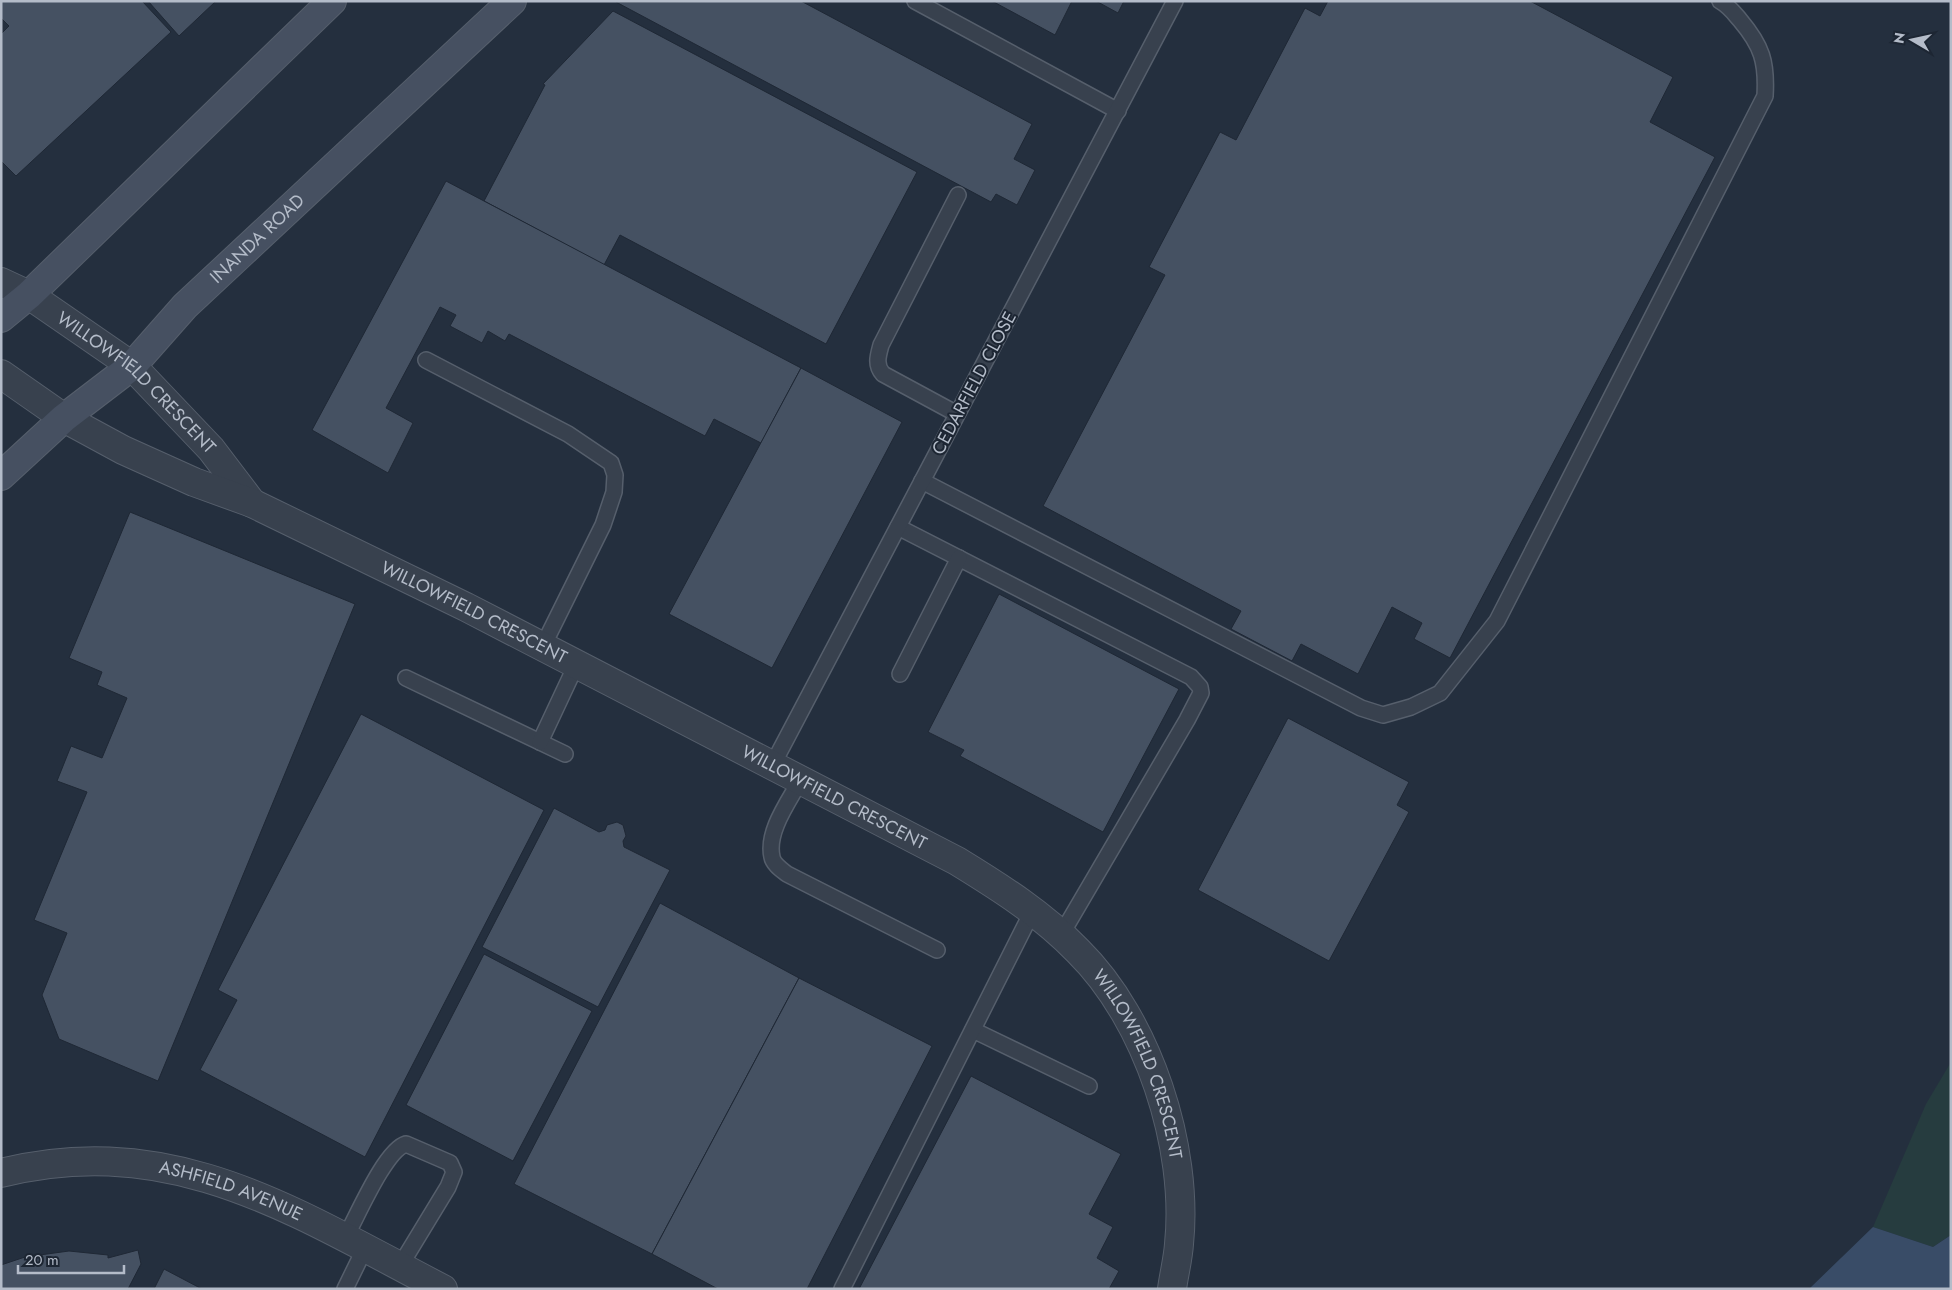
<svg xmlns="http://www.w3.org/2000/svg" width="1952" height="1290" font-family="Jost,sans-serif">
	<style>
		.green { fill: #263c3f }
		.water { fill: #394c67 }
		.building { fill: #455162; stroke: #1f2835 }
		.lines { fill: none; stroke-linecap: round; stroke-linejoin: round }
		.lane-casing { stroke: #565f6c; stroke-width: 18 }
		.street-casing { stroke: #565f6c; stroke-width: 30 }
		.secondary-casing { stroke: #565f6c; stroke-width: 30 }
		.lane { stroke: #38414e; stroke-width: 15 }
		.street { stroke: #38414e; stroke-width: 28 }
		.secondary { stroke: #465061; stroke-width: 28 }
		.labels { text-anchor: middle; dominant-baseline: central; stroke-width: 4; stroke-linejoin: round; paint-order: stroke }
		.street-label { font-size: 18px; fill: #b4bcc9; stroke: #1d2633 }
	</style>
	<rect width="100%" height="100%" fill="#242f3e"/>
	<polygon class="green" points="1951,1062 1951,1235 1933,1247 1873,1227 1926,1104"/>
	<polygon class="water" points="1873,1227 1933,1247 1951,1235 1951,1289 1809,1289"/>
	<g class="building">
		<polygon points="1,1 142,1 171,32 16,176 1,161 1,34 9,26 1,18"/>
		<polygon points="148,1 216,1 179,36"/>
		<polygon points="801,1 1032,124 1014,159 1035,170 1017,205 996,194 991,202 616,2"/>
		<polygon points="992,1 1072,1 1055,35"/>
		<polygon points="1096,1 1124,1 1118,13"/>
		<polygon points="1328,1 1530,1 1673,77 1650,122 1715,157 1450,658 1414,639 1422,623 1392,607 1358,674 1301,644 1292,661 1231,629 1241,611 1043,506 1165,275 1149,267 1220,132 1236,140 1305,8 1320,16"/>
		<polygon points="613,11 917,172 826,344 620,235 604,265 484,201 545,85 543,84"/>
		<polygon points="446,181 801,368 761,443 714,419 705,436 509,334 505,341 488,331 482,343 450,326 456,315 440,307 386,408 413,423 388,473 312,430"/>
		<polygon points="801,368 902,422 772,668 669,614"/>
		<polygon points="130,512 355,604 158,1081 59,1039 42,995 67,933 34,920 87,792 57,781 71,746 102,758 127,698 97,685 102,672 69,658"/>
		<polygon points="999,594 1179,689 1103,832 960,756 964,750 928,732"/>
		<polygon points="361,714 544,810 365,1157 200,1070 237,1000 218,990"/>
		<polygon points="1288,718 1409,782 1397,805 1409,812 1329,961 1198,890"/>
		<polygon points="554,808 599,832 605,830 607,825 617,822 623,825 626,836 623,841 624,847 670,870 598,1007 482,947"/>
		<polygon points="660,903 799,978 652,1254 514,1184"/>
		<polygon points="484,954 592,1011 513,1161 406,1105"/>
		<polygon points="799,978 932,1046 807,1289 718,1289 652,1254"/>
		<polygon points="971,1076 1121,1154 1089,1214 1113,1227 1097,1258 1119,1271 1109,1289 859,1289"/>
		<polygon points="138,1250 141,1264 128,1289 1,1289 1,1265 25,1257 69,1251 108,1255 108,1258"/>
		<polygon points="164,1269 202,1289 154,1289"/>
	</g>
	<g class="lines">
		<defs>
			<g id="lane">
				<polyline points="915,1 1118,111"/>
				<polyline points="426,360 568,434 611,463 615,475 614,492 603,525 543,646"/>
				<path d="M957 414 883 374C875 365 878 356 881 345L958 195"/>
				<path d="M922 481 1361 708 1383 715 1411 707 1440 693 1497 621 1765 96C1767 62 1762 46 1740 20 1734 13 1729 6 1720 1"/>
				<polyline points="898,527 1191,677 1200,687 1201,693 1187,720 1061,935"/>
				<polyline points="900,674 959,558"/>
				<polyline points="406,678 565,754"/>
				<polyline points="540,742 577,663"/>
				<polyline points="773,764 1175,1"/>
				<path d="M801 779C790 800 766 831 772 857 773 864 782 870 787 874L937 950"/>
				<polyline points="973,1030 1089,1086"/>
				<path d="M345 1238C357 1217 385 1150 406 1144L450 1163 454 1172 448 1187 400 1266"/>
				<polyline points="345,1289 365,1248"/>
				<polyline points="842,1289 1033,910"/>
			</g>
			<g id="street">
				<path id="s1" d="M1 282 29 295 132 366 211 449 252 503"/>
				<path id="s2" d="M1 374 64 418 123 450 194 482 252 503 466 607 957 861C1001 888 1042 914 1078 951 1148 1020 1189 1147 1179 1244 1178 1259 1174 1274 1172 1289"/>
				<path id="s3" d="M1 1173C174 1130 296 1213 443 1289"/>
			</g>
			<g id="secondary">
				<polyline points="1,318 29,295 332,1"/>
				<path id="s4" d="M1 476 64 418 132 366 185 306 512 1"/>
			</g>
		</defs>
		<use href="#lane" class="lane-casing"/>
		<use href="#street" class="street-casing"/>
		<use href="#secondary" class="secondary-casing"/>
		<use href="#lane" class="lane"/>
		<use href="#street" class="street"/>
		<use href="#secondary" class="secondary"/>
	</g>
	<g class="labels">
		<g class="street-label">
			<text stroke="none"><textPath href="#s4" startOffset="350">INANDA ROAD</textPath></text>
			<text transform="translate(974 383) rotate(-62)">CEDARFIELD CLOSE</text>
			<text stroke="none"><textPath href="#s1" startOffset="170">WILLOWFIELD CRESCENT</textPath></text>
			<text stroke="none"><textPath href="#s2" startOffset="531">WILLOWFIELD CRESCENT</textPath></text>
			<text stroke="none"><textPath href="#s2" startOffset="936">WILLOWFIELD CRESCENT</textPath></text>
			<text stroke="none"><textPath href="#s2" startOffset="1356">WILLOWFIELD CRESCENT</textPath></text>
			<text stroke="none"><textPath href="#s3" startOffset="235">ASHFIELD AVENUE</textPath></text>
		</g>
	</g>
	<rect width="1952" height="1290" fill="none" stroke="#b4bcc9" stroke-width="5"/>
	<g transform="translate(1912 40) rotate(279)" stroke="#1d2633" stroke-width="4" paint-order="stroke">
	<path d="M0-4L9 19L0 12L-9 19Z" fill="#b4bcc9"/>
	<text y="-8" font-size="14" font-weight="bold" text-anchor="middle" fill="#b4bcc9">N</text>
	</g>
	<path d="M18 1265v8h106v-8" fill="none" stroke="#b4bcc9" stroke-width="2.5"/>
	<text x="25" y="1265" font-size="15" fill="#b4bcc9" stroke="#1d2633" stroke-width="4" paint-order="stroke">20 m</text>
</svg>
